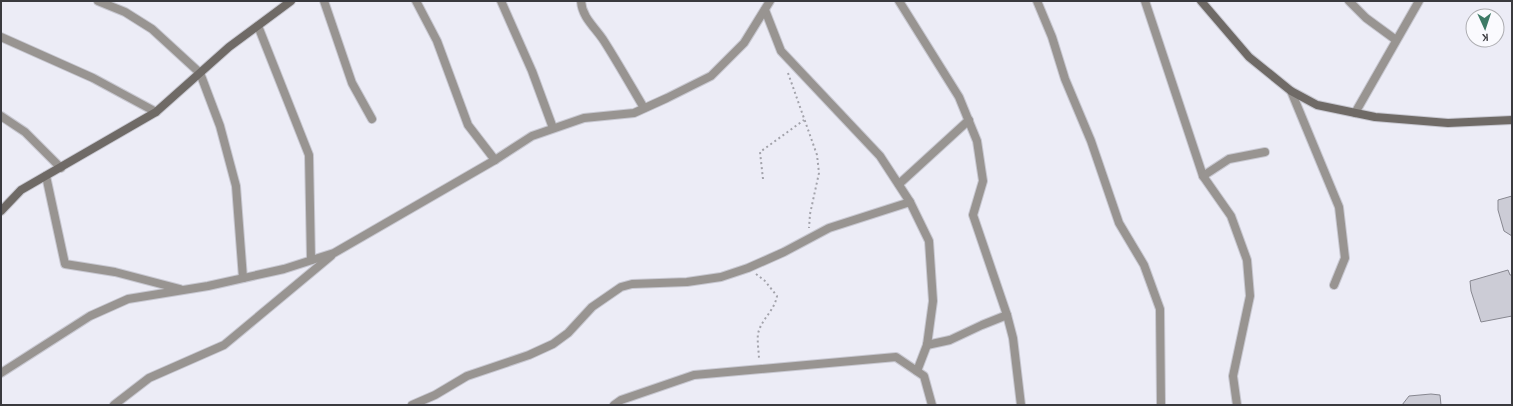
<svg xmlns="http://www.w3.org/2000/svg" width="1513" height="406" font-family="'Alegreya Sans',sans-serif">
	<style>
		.building { fill: #ccccd6; stroke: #878790 }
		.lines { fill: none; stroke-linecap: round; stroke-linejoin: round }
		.street-casing { stroke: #c8c8d1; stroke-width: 10 }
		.secondary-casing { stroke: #c8c8d1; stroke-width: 10 }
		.path { stroke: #a3a3ab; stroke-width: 2; stroke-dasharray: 2 3; stroke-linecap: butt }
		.street { stroke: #989491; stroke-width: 8 }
		.secondary { stroke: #6f6a66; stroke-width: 8 }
	</style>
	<rect width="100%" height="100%" fill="#ececf6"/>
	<g class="building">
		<polygon points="1512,196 1512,236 1504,231 1498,210 1498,200"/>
		<polygon points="1508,270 1510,275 1512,275 1512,316 1481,322 1471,291 1470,281"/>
		<polygon points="1431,394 1440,395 1441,405 1402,405 1409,396"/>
	</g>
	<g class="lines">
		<defs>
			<g id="street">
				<polyline points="98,1 125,12 152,29 200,73 220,126 236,186 243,278"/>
				<polyline points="324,1 352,83 372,119"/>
				<polyline points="416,1 437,41 468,125 495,160"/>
				<polyline points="501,1 532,71 553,128"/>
				<path d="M581 1C582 18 596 28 604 41 618 63 631 86 644 108"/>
				<polyline points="899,1 959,97 977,141 983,181 973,215 1007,315 1013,338 1021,405"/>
				<polyline points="1037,1 1052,37 1065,79 1091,141 1119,223 1144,265 1160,309 1161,405"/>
				<polyline points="1145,1 1203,176 1231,216 1247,260 1250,296 1233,376 1237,405"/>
				<polyline points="1349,1 1366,18 1396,40"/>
				<polyline points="765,10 781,51 880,156 910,202 929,241 933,301 927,345 917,371"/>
				<polyline points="258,26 309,155 311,260"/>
				<polyline points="1,37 93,78 156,112"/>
				<polyline points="1291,91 1339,207 1345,258 1334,285"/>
				<polyline points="1355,113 1419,1"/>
				<polyline points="1,116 25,132 61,168"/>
				<polyline points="46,176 65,264 115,272 180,289"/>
				<polyline points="1203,176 1229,159 1265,152"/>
				<polyline points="899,184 969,120"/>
				<polyline points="927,345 950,340 982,325 1007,315"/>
				<polyline points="1,373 90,316 128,299 208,286 284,269 334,253 495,160 532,136 584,118 634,113 667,98 711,76 744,43 770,1"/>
				<polyline points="114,405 149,378 224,345 331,256"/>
				<polyline points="412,405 435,395 467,376 529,355 553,344 568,333 592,307 621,287 632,284 687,282 721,277 748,268 784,252 829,228 910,202"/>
				<polyline points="614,405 621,400 694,375 896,357 924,376 932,405"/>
			</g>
			<g id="secondary">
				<polyline points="1201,1 1249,57 1291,91 1317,105 1375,117 1448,123 1512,120"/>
				<polyline points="1,211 21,190 156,112 229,47 291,1"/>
			</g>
		</defs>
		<use href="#street" class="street-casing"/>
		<use href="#secondary" class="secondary-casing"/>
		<g class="path">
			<polyline points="788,73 817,155 819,173 810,214 809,228"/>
			<polyline points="763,179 760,152 804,120"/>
			<path d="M756 274 765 281 777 296C774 312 761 319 758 334 757 342 759 352 759 360"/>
		</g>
		<use href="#street" class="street"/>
		<use href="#secondary" class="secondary"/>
	</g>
	<rect width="1513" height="406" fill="none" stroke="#3a3a3e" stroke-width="4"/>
	<g transform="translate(1485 28) rotate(177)"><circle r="19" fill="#fafafe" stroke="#adadb1"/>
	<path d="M0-3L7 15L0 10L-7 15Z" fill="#3d7a66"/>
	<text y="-6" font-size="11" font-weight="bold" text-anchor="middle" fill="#3a3a3e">K</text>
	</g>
</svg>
